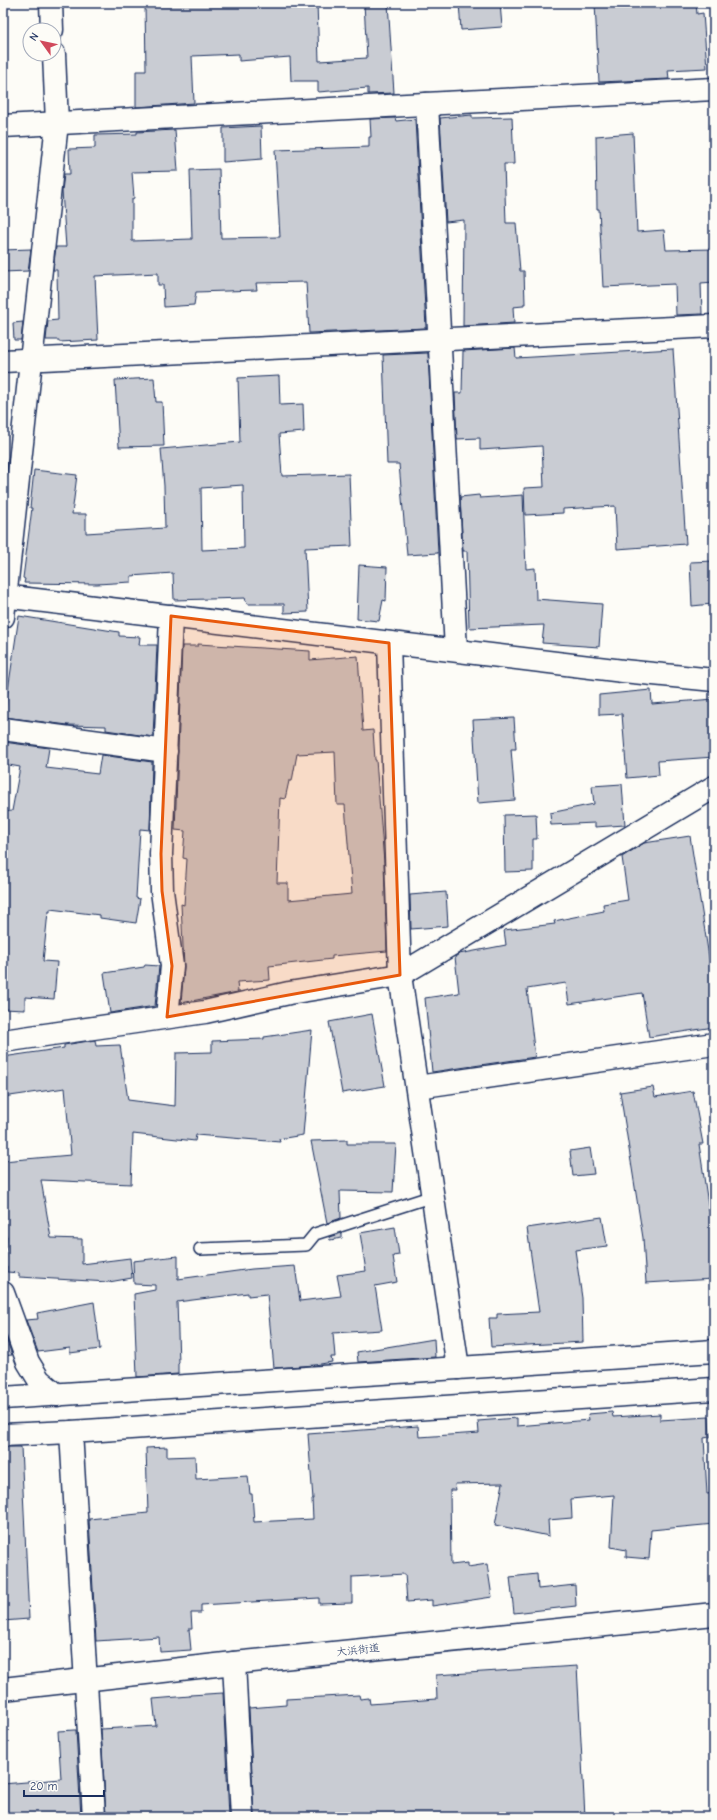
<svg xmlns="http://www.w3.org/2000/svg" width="717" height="1820" font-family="'Comic Neue','Klee One',sans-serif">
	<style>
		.building { fill: #c9ccd3; stroke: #1b2f5e; fill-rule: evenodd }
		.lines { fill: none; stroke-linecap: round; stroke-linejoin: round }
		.lane-casing { stroke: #1b2f5e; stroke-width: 14 }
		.street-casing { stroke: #1b2f5e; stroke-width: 25 }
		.secondary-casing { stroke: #1b2f5e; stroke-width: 25 }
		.lane { stroke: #fdfcf7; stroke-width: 11 }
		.street { stroke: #fdfcf7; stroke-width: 22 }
		.secondary { stroke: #fdfcf7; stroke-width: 22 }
		.marked { fill: #e8590c; fill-opacity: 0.2; stroke: #e8590c; stroke-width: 3; stroke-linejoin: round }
		.labels { text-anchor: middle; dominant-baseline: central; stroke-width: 3; stroke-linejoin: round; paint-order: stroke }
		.street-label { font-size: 11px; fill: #1b2f5e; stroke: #fdfcf7 }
	</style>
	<rect width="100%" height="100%" fill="#fdfcf7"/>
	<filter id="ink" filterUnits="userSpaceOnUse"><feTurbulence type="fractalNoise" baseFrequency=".025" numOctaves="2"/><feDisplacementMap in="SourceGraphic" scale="8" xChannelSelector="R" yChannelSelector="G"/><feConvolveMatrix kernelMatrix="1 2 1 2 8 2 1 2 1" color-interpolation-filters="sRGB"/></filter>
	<g filter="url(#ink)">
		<g class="building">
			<polygon points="145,3 317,3 319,61 367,58 364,3 388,3 394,93 368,94 368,88 318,92 318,81 291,81 290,57 239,61 239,54 192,56 194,103 136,107 136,71 146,71"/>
			<polygon points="459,3 500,3 502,27 461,30"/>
			<polygon points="595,3 665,3 665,7 696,3 697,14 703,13 707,68 668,70 669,79 599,82"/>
			<polygon points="472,115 472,118 512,117 514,164 504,164 506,223 516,223 520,271 524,271 525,304 523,304 523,306 513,307 514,323 463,326 464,220 446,222 440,118"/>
			<polygon points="395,118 396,121 415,119 426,328 309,333 306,282 256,283 257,290 196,292 194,305 164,307 163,285 158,285 158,273 95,276 98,340 59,342 59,340 46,340 48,321 58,320 57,270 53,270 56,247 66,247 62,191 64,174 70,174 69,149 95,148 95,135 137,134 137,132 175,130 178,171 132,172 134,198 132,199 132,241 192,239 190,170 219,169 221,238 280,237 275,150 369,147 369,137 371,137 370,119"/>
			<polygon points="261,126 262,159 223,162 223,128"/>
			<polygon points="633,133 637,232 664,230 666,250 714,249 714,282 701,283 702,314 676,315 675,284 603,287 599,209 597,209 596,136"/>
			<polygon points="31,249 28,271 3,272 3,250"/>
			<polygon points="23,322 21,340 14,340 13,323"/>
			<polygon points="515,348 516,358 673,349 686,544 617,549 615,506 563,509 563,513 525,515 524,488 544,487 542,446 480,450 480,438 457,439 455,393 462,393 463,351"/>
			<polygon points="428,353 438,553 407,555 399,464 387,464 383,355"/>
			<path d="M279 376 280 405 303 404 304 432 279 434 282 476 349 474 352 546 305 548 308 612 284 613V604H247L245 598 174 600 173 573 131 576V582L97 584 24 583 25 579 23 578 32 508H30L34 470 77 475 72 514H86V533L165 528 164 486 161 449 240 442 238 378ZM243 485 244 548 202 550 201 488Z"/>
			<polygon points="154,378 156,402 162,402 164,446 119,447 115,380"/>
			<polygon points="479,495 480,498 523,495 526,569 535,568 536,599 602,604 599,647 542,643 544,625 469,628 467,551 463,551 460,497"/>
			<polygon points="714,561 714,598 712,598 712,604 692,606 690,562"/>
			<polygon points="359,565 387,567 386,601 383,600 379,621 357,619"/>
			<polygon points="19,616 119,632 119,636 140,637 139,645 157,645 153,737 106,730 106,726 68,725 4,717"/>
			<path d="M198 644 310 651V660L358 656 363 731 373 730 375 760H376L384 863 387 951 332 956V959L269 966 270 980 237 982 238 992 181 1003 184 967 181 904 184 905 187 859 183 858 185 831 175 830 182 646H198ZM335 752 337 805H345L352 894 288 900V883H277L280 798 285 799 289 781H292L297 754Z"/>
			<polygon points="651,690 652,704 714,699 714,757 658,761 659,775 627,778 622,714 599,715 599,695"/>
			<polygon points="514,718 516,749 511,749 515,800 478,803 473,720"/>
			<polygon points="3,742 49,748 46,768 98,774 101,755 152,762 150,830 140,829 136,898 140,899 136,923 100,918 100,915 50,909 50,912 48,912 43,961 57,962 54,999 25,997 25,1010 3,1009 3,812 12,811 20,767 3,764"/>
			<polygon points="622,784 625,825 595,827 595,823 551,825 550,813 594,804 592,786"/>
			<polygon points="536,814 537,839 533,839 533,871 505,872 504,815"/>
			<polygon points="690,836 714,989 714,1027 649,1037 642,993 569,1004 566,983 527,989 535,1057 432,1072 425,998 459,993 455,957 459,954 506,945 504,930 555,924 554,921 604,911 603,904 628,900 622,857 644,843"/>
			<polygon points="446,892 448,926 411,929 410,895"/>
			<polygon points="145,965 159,966 155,1006 110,1013 104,973 144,967"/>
			<polygon points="372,1014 385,1086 342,1093 329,1022"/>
			<polygon points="312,1030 303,1135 279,1139 280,1142 196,1135 195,1141 133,1134 131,1184 41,1180 51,1238 82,1239 82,1264 130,1258 132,1278 109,1282 19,1277 19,1273 7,1272 7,1267 5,1267 7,1236 3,1237 3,1161 71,1155 65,1088 3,1097 3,1057 64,1048 64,1045 95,1040 96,1046 120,1045 128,1100 175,1106 176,1053 212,1052 212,1041 264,1039 264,1037"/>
			<polygon points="653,1087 655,1097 693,1091 703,1144 699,1144 709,1211 714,1210 714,1279 646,1283 643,1238 620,1092"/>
			<polygon points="347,1140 347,1144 396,1144 393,1192 340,1191 341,1218 327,1223 311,1141"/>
			<polygon points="590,1148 594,1174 573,1176 570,1151"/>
			<polygon points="602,1217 607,1246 575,1250 582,1298 583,1342 491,1347 489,1318 497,1318 497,1314 539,1312 527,1228"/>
			<polygon points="395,1227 399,1255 393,1256 397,1282 375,1286 382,1330 333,1333 335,1357 331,1357 332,1362 315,1365 274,1368 267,1294 248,1296 248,1293 177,1302 179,1363 178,1364 178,1374 137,1377 134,1294 155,1290 155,1285 134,1284 133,1261 178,1256 178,1279 252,1269 295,1266 300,1301 341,1296 337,1275 366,1271 360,1233"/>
			<polygon points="342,1233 342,1238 330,1240 329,1237"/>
			<polygon points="94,1302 100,1349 70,1353 70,1348 38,1352 26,1320 38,1319 37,1313"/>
			<polygon points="3,1330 12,1355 3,1356"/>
			<polygon points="434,1339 435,1357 358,1362 357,1352"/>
			<polygon points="612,1412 613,1417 660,1414 660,1420 709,1417 710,1437 704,1438 707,1494 714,1493 714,1524 651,1530 649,1559 626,1557 626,1550 611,1547 614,1495 571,1499 572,1518 548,1520 549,1536 495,1525 503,1483 455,1484 456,1490 450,1490 451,1565 468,1563 468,1567 487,1564 492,1597 432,1606 432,1600 407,1602 405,1574 352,1577 352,1603 319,1604 319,1598 201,1605 201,1613 191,1613 192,1629 189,1629 191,1650 160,1652 159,1637 96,1641 89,1519 148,1513 146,1448 167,1447 167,1457 195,1456 196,1479 248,1476 250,1494 252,1494 254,1522 313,1519 312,1499 313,1499 308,1434 418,1426 419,1437 479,1433 478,1421 517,1418 517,1426 589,1420 588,1414"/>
			<polygon points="3,1447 21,1447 29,1619 3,1621"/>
			<polygon points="537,1574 538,1589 575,1585 576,1606 514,1613 510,1577"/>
			<polygon points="577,1666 585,1817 254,1817 249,1708 286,1705 286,1699 359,1695 360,1699 369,1698 370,1704 437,1699 436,1675"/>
			<polygon points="223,1693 229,1817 106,1817 101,1729 156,1726 153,1699 190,1696 190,1695"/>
			<polygon points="74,1730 76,1730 81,1817 3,1817 3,1784 61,1779 58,1731"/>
		</g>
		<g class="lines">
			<defs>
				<polyline id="lane" points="200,1249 306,1245 315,1234 433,1196"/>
				<g id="street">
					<polyline points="51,3 52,30"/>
					<polyline points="427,104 456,650"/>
					<polyline points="3,126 714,89"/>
					<polyline points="3,361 714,326"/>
					<polyline points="3,596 623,671 714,680"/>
					<polyline points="3,617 57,123 54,54"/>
					<polyline points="389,643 400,975 458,1368"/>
					<polyline points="3,729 166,751"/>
					<polyline points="167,1017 172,966 162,891 161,854 171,616"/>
					<polyline points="3,1041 205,1012 289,993 400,975 714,787"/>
					<polyline points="417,1087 714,1044"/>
					<polyline points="3,1293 28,1362 39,1380 57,1395"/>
					<polyline points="3,1398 714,1351"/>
					<polyline points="71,1432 94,1817"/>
					<polyline points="3,1435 71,1432 714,1389"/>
					<polyline points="234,1663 242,1817"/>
				</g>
				<polyline id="secondary" points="3,1689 234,1663 714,1614"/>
			</defs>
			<use href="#lane" class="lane-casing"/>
			<use href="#street" class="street-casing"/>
			<use href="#secondary" class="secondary-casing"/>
			<use href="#lane" class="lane"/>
			<use href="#street" class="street"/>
			<use href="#secondary" class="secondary"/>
		</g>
	</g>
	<path class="marked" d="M171 616 389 643 400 975 167 1017 172 966 162 891 161 854Z"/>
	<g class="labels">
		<g class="street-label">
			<text transform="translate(358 1650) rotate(-6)">大浜街道</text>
		</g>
	</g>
	<rect width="717" height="1820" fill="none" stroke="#fdfcf7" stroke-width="16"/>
	<rect x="8" y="8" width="701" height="1804" fill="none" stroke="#1b2f5e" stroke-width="1.5" filter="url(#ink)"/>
	<g transform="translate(42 42) rotate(303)"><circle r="19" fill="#fdfcf7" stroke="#a3aaba"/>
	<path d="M0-3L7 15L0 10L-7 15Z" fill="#d1495b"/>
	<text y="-6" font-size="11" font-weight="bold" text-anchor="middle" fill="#1b2f5e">N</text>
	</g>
	<path d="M24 1790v6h80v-6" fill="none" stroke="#1b2f5e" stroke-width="2"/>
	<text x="30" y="1790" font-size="12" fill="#1b2f5e" stroke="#fdfcf7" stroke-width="3" paint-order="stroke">20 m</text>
</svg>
